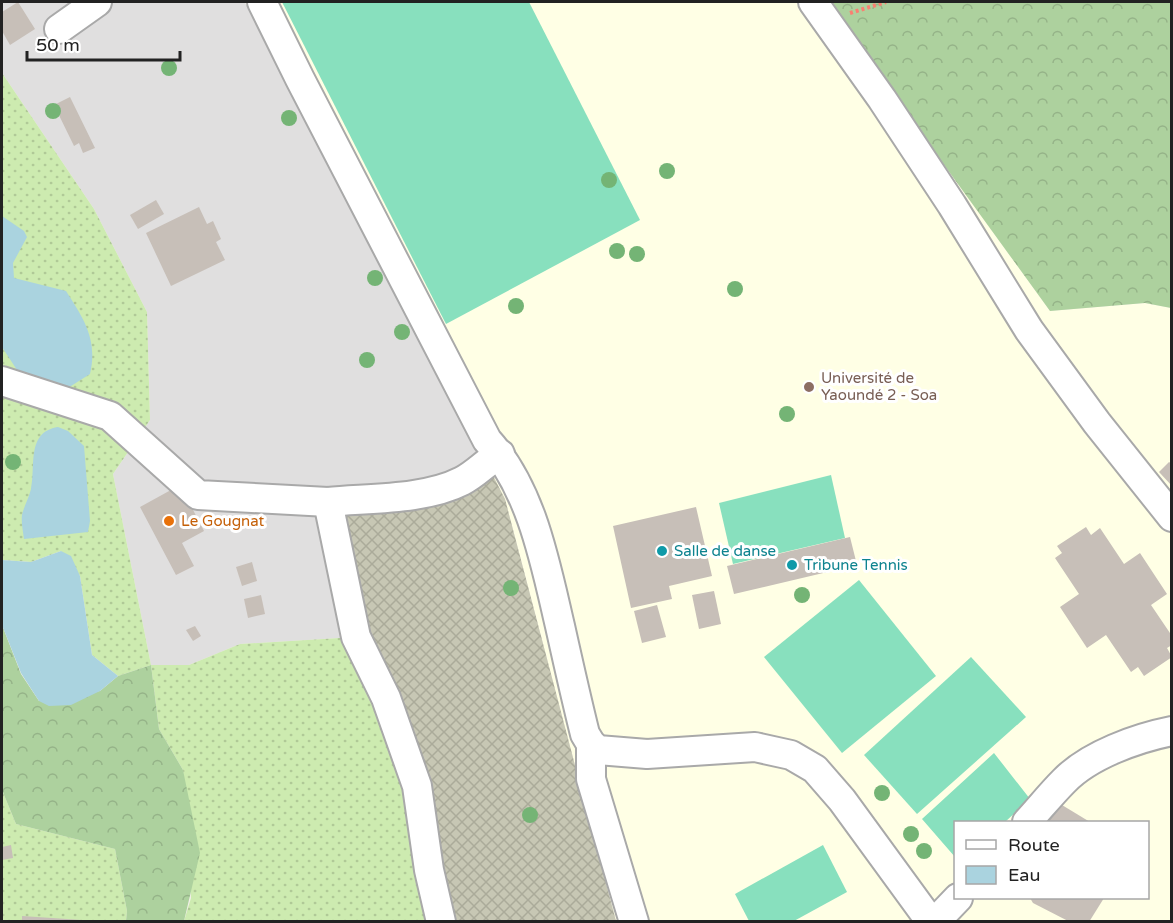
<svg xmlns="http://www.w3.org/2000/svg" width="1173" height="923" font-family="'Varela Round',sans-serif">
	<style>
		.residential { fill: #e0dfdf }
		.education { fill: #ffffe5; fill-rule: evenodd }
		.construction { fill: url(#construction-cross-hatch) }
		.grass { fill: url(#grass-dots) }
		.forest { fill: url(#forest-crowns) }
		.pitch { fill: #88e0be }
		.water { fill: #aad3df }
		.building { fill: #c7bfb8 }
		.lines { fill: none; stroke-linecap: round; stroke-linejoin: round }
		.minor-casing { stroke: #a9a9a9; stroke-width: 32 }
		.path { stroke: #fa8072; stroke-width: 4; stroke-dasharray: 3 3; stroke-linecap: butt }
		.minor { stroke: #fff; stroke-width: 28 }
		.tree { fill: #74b475 }
		.education-dot { fill: #8d6e63; stroke: #fff; stroke-width: 2 }
		.food-dot { fill: #e8710a; stroke: #fff; stroke-width: 2 }
		.culture-dot { fill: #0f9aa8; stroke: #fff; stroke-width: 2 }
		.labels { text-anchor: middle; dominant-baseline: central; stroke-width: 6; stroke-linejoin: round; paint-order: stroke }
		.education-label { font-size: 15px; fill: #785e54; stroke: #fff; text-anchor: start }
		.food-label { font-size: 15px; fill: #c56008; stroke: #fff; text-anchor: start }
		.culture-label { font-size: 15px; fill: #0d838f; stroke: #fff; text-anchor: start }
	</style>
	<defs>
		<pattern id="construction-cross-hatch" width="8" height="8" patternUnits="userSpaceOnUse" patternTransform="scale(1.5)"><rect width="8" height="8" fill="#c7c7b4"/><path d="M0 0l8 8M0 8l8-8" fill="none" stroke="#abab9a"/></pattern>
		<pattern id="grass-dots" width="8" height="8" patternUnits="userSpaceOnUse" patternTransform="scale(1.5)"><rect width="8" height="8" fill="#cdebb0"/><path d="M2 2h.1M6 6h.1" fill="none" stroke="#b0c997" stroke-width="1.8" stroke-linecap="round"/></pattern>
		<pattern id="forest-crowns" width="20" height="18" patternUnits="userSpaceOnUse" patternTransform="scale(1.5)"><rect width="20" height="18" fill="#add19e"/><path d="M2 6a3 3 0 1 1 6 0M12 15a3 3 0 1 1 6 0" fill="none" stroke="#95b388"/></pattern>
	</defs>
	<rect width="100%" height="100%" fill="#f2efe9"/>
	<polygon class="residential" points="2,2 245,2 486,462 356,637 240,644 189,665 151,665 113,474 150,420 147,312 94,209 2,73"/>
	<path class="education" d="M245 2H826L1050 311 1145 303 1171 308V921H616L505 499ZM956 822H1148V898H956Z"/>
	<polygon class="construction" points="486,462 505,499 616,921 441,921 386,698 335,504"/>
	<g class="grass">
		<polygon points="2,73 94,209 147,312 150,420 113,474 151,665 189,665 240,644 356,637 386,698 441,921 184,921 191,898 183,770 159,729 151,665 118,676 92,655 80,576 61,551 31,562 2,560"/>
		<polygon points="2,790 16,824 115,849 127,911 126,921 2,921"/>
	</g>
	<g class="forest">
		<polygon points="826,2 1171,2 1171,308 1145,303 1050,311"/>
		<polygon points="2,625 21,674 39,701 100,691 118,676 151,665 159,729 183,770 200,853 184,921 126,921 127,911 115,849 16,824 2,790"/>
	</g>
	<g class="pitch">
		<polygon points="282,2 529,2 640,220 446,324"/>
		<polygon points="831,475 845,538 733,564 719,503"/>
		<polygon points="859,580 936,676 842,753 764,657"/>
		<polygon points="971,657 1026,717 917,814 864,755"/>
		<polygon points="994,753 1030,799 1005,822 956,822 955,857 922,819"/>
		<polygon points="823,845 847,892 794,921 749,921 735,894"/>
	</g>
	<g class="water">
		<path d="M2 216 24 231 27 237 13 263 14 278 66 291C84 319 98 340 90 374L71 386 50 391 32 385 17 370 2 347Z"/>
		<path d="M58 427 68 431 84 446 90 521 88 532 24 539C23 531 21 522 22 515 24 506 29 498 31 489 36 466 26 432 58 427Z"/>
		<polygon points="61,551 71,556 80,576 92,655 118,676 100,691 71,705 49,706 39,701 21,673 2,625 2,560 31,562"/>
	</g>
	<g class="building">
		<polygon points="18,2 35,29 10,45 2,31 2,12"/>
		<polygon points="70,97 95,148 83,153 79,143 74,146 54,105"/>
		<polygon points="156,200 164,214 138,229 130,215"/>
		<polygon points="199,207 207,224 213,221 221,239 216,242 225,260 171,286 146,233"/>
		<polygon points="1169,462 1172,464 1172,486 1159,472"/>
		<polygon points="180,485 204,531 182,543 194,566 176,575 140,507"/>
		<polygon points="696,507 712,576 669,586 672,599 631,608 613,526"/>
		<polygon points="1086,527 1091,535 1100,528 1124,564 1140,553 1167,594 1151,605 1172,636 1172,645 1167,648 1172,657 1144,676 1138,667 1131,672 1106,635 1087,648 1060,607 1079,594 1055,558 1062,553 1057,546"/>
		<polygon points="850,537 857,565 734,594 727,566"/>
		<polygon points="252,562 257,581 242,586 236,567"/>
		<polygon points="714,591 721,624 699,629 692,595"/>
		<polygon points="261,595 265,614 248,618 244,599"/>
		<polygon points="657,605 666,637 642,643 634,611"/>
		<polygon points="195,626 201,636 193,641 186,630"/>
		<polygon points="1057,802 1090,822 1044,822"/>
		<polygon points="11,845 13,858 2,860 2,847"/>
		<polygon points="1030,898 1104,898 1089,922 1070,922 1033,903"/>
		<polygon points="22,916 82,920 82,922 22,922"/>
	</g>
	<g class="lines">
		<defs>
			<g id="minor">
				<path d="M262 2 300 79 487 440C532 490 545 562 560 626 568 662 576 698 585 734L591 744 598 750 647 754 755 747 791 755 815 769 842 800 931 922"/>
				<polyline points="813,2 882,99 952,205 1029,330 1097,423 1172,517"/>
				<polyline points="59,29 97,2"/>
				<polyline points="2,381 110,416 198,495 328,502"/>
				<polyline points="591,744 591,779 634,922"/>
				<path d="M1027 822C1039 809 1051 794 1064 781 1089 755 1137 738 1172 731"/>
				<path d="M441 922 429 870 417 786 386 698 356 637 328 502C369 498 425 500 462 481 476 474 486 462 500 454"/>
				<polyline points="935,922 958,898"/>
			</g>
		</defs>
		<use href="#minor" class="minor-casing"/>
		<polyline class="path" points="850,13 886,2"/>
		<use href="#minor" class="minor"/>
	</g>
	<g class="tree">
		<circle cx="169" cy="68" r="8"/>
		<circle cx="53" cy="111" r="8"/>
		<circle cx="289" cy="118" r="8"/>
		<circle cx="667" cy="171" r="8"/>
		<circle cx="609" cy="180" r="8"/>
		<circle cx="617" cy="251" r="8"/>
		<circle cx="637" cy="254" r="8"/>
		<circle cx="375" cy="278" r="8"/>
		<circle cx="735" cy="289" r="8"/>
		<circle cx="516" cy="306" r="8"/>
		<circle cx="402" cy="332" r="8"/>
		<circle cx="367" cy="360" r="8"/>
		<circle cx="787" cy="414" r="8"/>
		<circle cx="13" cy="462" r="8"/>
		<circle cx="511" cy="588" r="8"/>
		<circle cx="802" cy="595" r="8"/>
		<circle cx="882" cy="793" r="8"/>
		<circle cx="530" cy="815" r="8"/>
		<circle cx="911" cy="834" r="8"/>
		<circle cx="924" cy="851" r="8"/>
	</g>
	<circle class="education-dot" cx="809" cy="387" r="6"/>
	<circle class="food-dot" cx="169" cy="521" r="6"/>
	<g class="culture-dot">
		<circle cx="662" cy="551" r="6"/>
		<circle cx="792" cy="565" r="6"/>
	</g>
	<g class="labels">
		<g class="education-label">
			<text x="821" y="378">Université de<tspan x="821" dy="17">Yaoundé 2 - Soa</tspan></text>
		</g>
		<g class="food-label">
			<text x="181" y="521">Le Gougnat</text>
		</g>
		<g class="culture-label">
			<text x="674" y="551">Salle de danse</text>
			<text x="804" y="565">Tribune Tennis</text>
		</g>
	</g>
	<rect width="1173" height="923" fill="none" stroke="#222222" stroke-width="6"/>
	<rect x="954" y="821" width="195" height="78" fill="#ffffff" stroke="#a7a7a7" stroke-width="1.5"/>
	<rect x="966" y="840" width="30" height="9" fill="#ffffff" stroke="#a7a7a7" stroke-width="1.5"/>
	<text x="1008" y="851" font-size="18" fill="#222222">Route</text>
	<rect x="966" y="866" width="30" height="18" fill="#aad3df" stroke="#a7a7a7" stroke-width="1.5"/>
	<text x="1008" y="881" font-size="18" fill="#222222">Eau</text>
	<path d="M27 51v9h153v-9" fill="none" stroke="#222222" stroke-width="3"/>
	<text x="36" y="51" font-size="18" fill="#222222" stroke="#ffffff" stroke-width="4.5" paint-order="stroke">50 m</text>
</svg>
